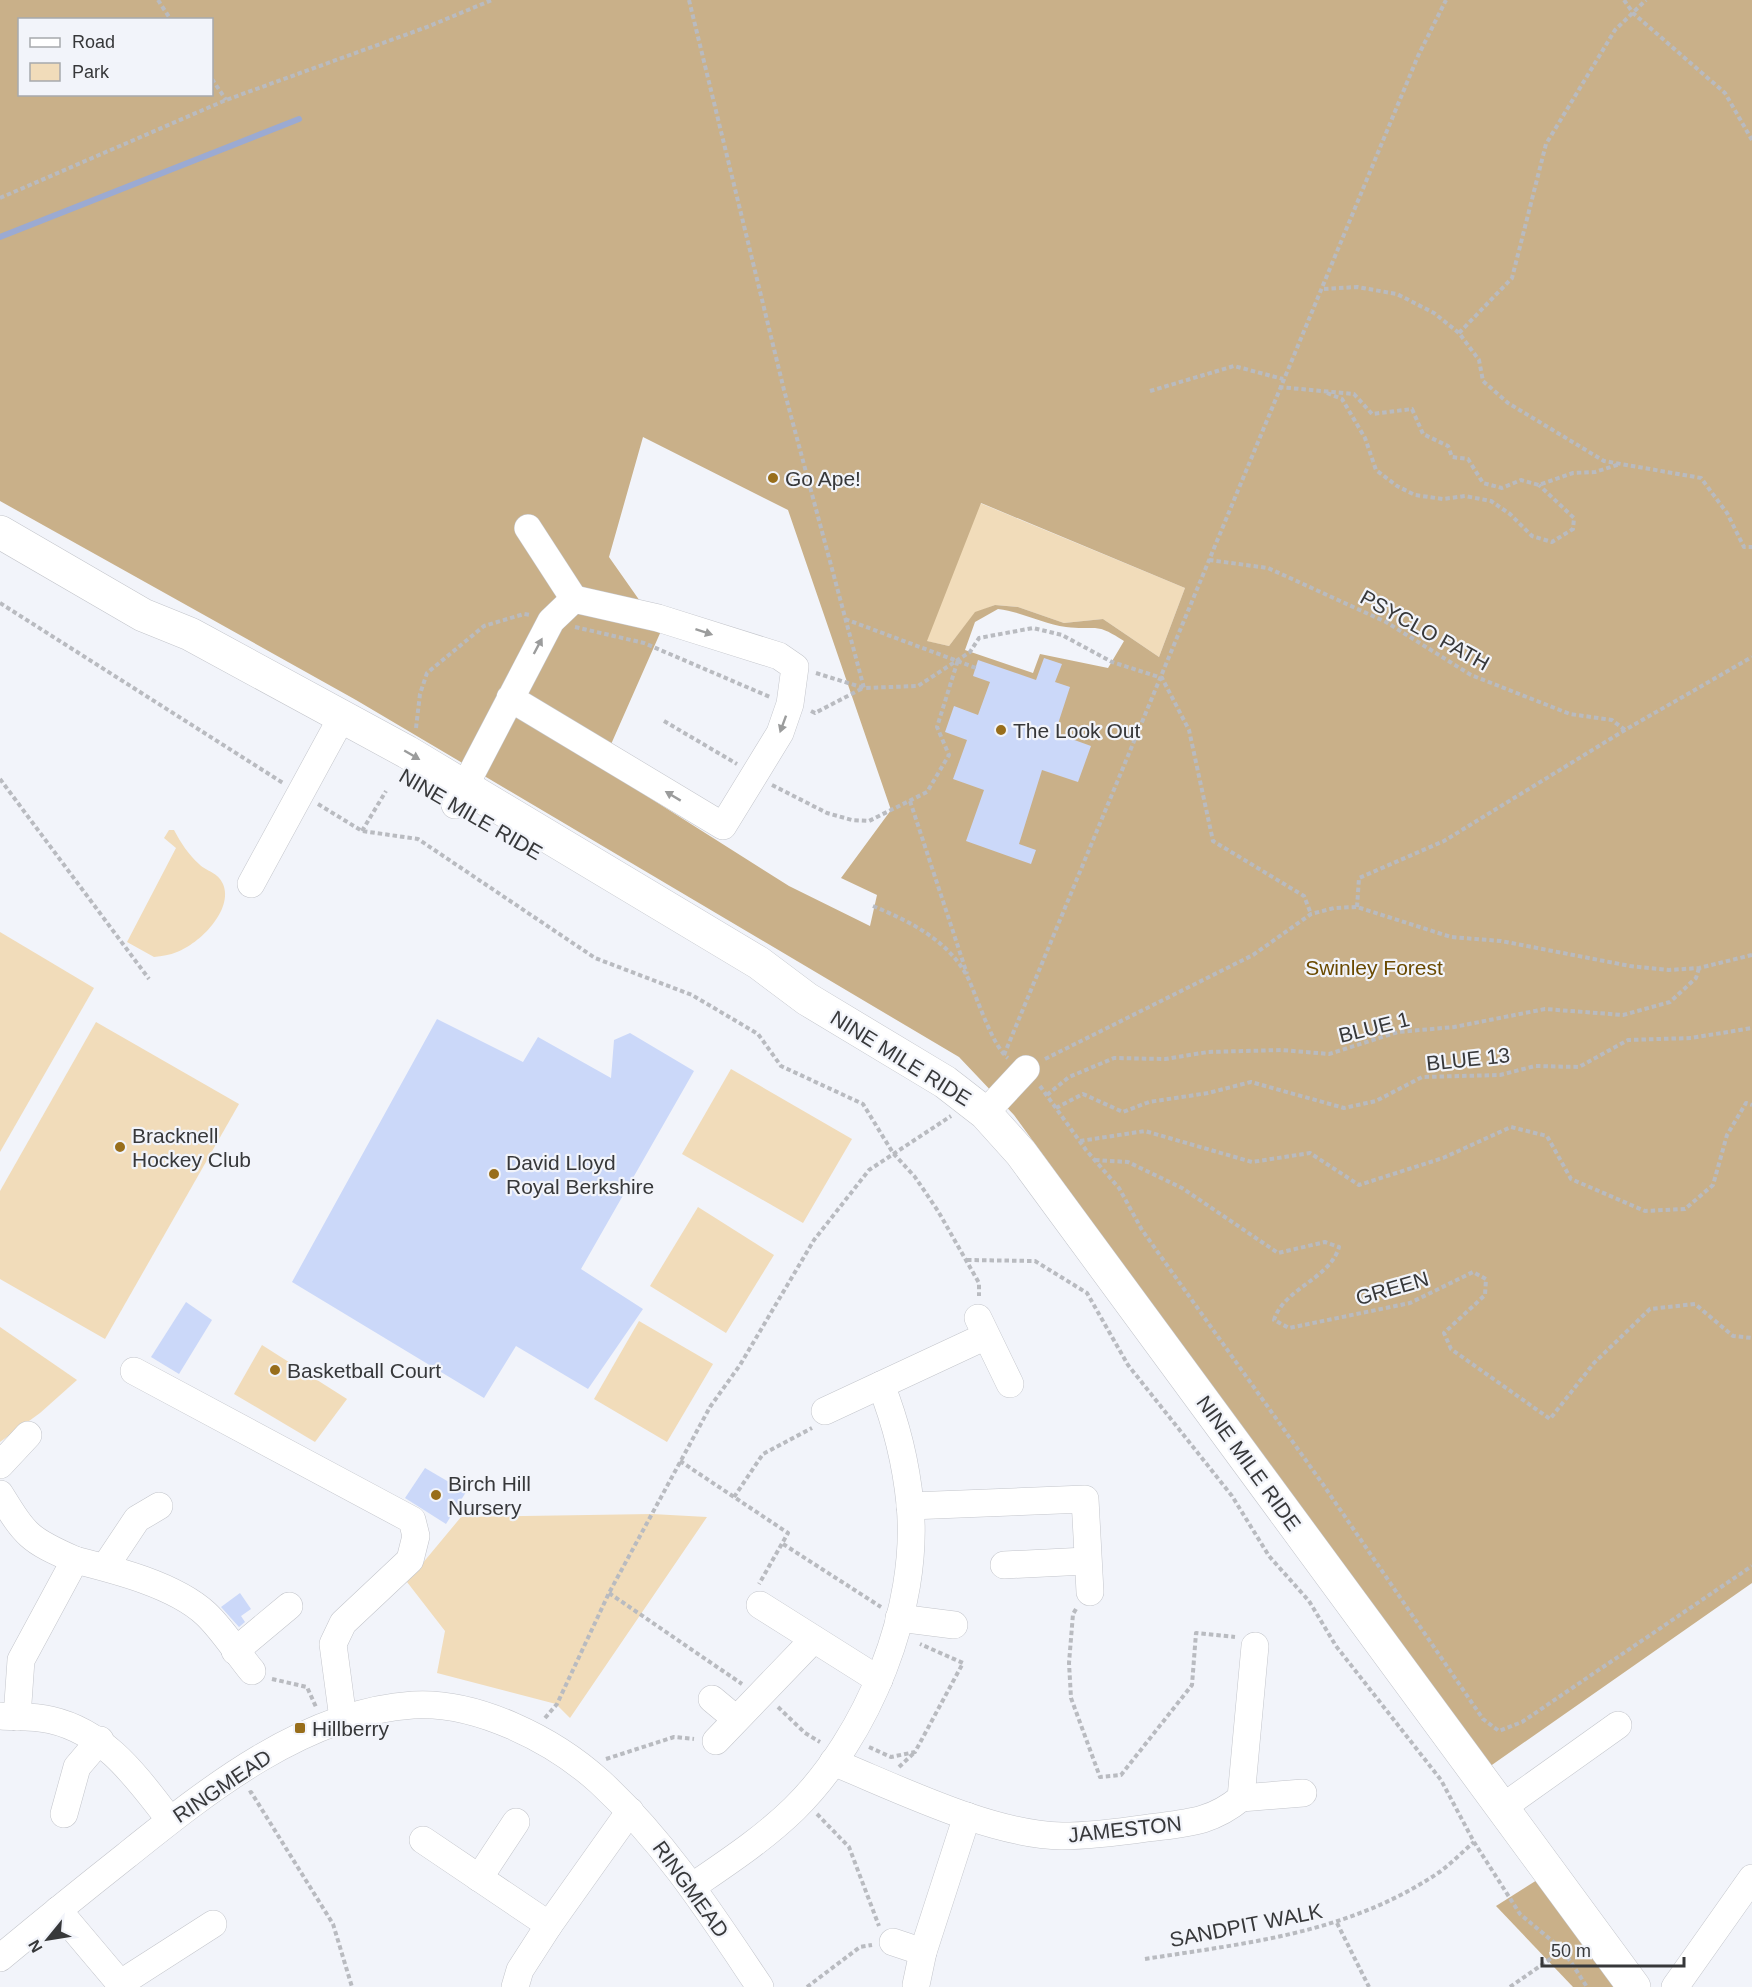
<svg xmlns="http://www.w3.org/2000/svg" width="1752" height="1987" font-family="Helvetica,sans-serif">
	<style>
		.green { fill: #f1dcba }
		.forest { fill: #c9b089; fill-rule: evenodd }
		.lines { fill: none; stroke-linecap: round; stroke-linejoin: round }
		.stream { stroke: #9baad2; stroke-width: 6 }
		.building { fill: #cbd8f9 }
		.minor-casing { stroke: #c3c5cb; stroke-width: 28 }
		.major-casing { stroke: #c3c5cb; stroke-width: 34 }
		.path { stroke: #b9bbc0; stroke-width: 4; stroke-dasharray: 4.5 3; stroke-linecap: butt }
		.minor { stroke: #fff; stroke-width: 27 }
		.major { stroke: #fff; stroke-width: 33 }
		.oneway { fill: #9b9c9c }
		.poi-dot { fill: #986e1b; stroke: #f2f4fa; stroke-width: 2 }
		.labels { text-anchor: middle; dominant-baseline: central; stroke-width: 4.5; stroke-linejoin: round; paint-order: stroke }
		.poi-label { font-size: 21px; fill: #37383a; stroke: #f2f4fa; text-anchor: start }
		.street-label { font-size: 21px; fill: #37383a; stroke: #f2f4fa }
		.park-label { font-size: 21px; fill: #6a4900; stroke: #f2f4fa }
	</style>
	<rect width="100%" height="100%" fill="#f2f4fa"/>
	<g class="green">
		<polygon points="980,503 1185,588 1159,657 1103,619 1064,623 1018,607 995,605 975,613 949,646 926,641"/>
		<path d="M169 830H174C181 843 188 854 199 864 207 872 218 872 223 884 234 910 199 944 177 952 170 955 162 956 154 957L127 942 176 848 164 838Z"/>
		<polygon points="0,932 94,988 0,1152"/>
		<polygon points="96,1022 239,1104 105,1339 0,1279 0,1191"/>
		<polygon points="731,1069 852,1139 803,1223 682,1154"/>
		<polygon points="698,1207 774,1255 726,1333 650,1286"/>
		<polygon points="639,1321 713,1364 667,1442 594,1399"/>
		<polygon points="0,1327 77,1380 40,1413 0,1442"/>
		<polygon points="262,1345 347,1399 315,1442 234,1394"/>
		<polygon points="652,1514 707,1517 570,1718 556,1704 437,1673 445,1631 407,1582 461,1517"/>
	</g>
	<g class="forest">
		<path d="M0 0H1752V1583L1489 1767 1014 1115 959 1057 356 700 0 501ZM20 20H212V94H20ZM643 437 788 510 891 810 841 878 877 895 870 926 789 886 601 767 661 631 609 557ZM981 503 1185 588 1159 657 1103 619 1064 623 1018 607 995 605 975 612 949 646 927 641ZM998 609C1022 612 1043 624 1066 627 1097 631 1094 621 1124 641L1108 668 1040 654 1033 673 965 650 975 622Z"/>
		<polygon points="1545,1875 1626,1987 1573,1987 1496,1906"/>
	</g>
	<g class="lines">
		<polyline class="stream" points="0,237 299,119"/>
	</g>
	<g class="building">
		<polygon points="1044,658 1062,664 1055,682 1070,687 1055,733 1091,746 1078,782 1042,770 1019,844 1036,850 1031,864 966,841 984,790 953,779 967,740 945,732 954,706 978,715 990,682 973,676 978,660 1036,680"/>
		<polygon points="437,1019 523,1062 538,1037 611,1078 614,1040 630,1033 694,1071 581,1269 643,1309 588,1389 516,1346 484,1398 292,1282"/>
		<polygon points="186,1302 212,1320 179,1374 151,1357"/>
		<polygon points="425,1468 466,1492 446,1524 405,1498"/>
		<polygon points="240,1593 251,1609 241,1616 245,1622 239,1627 221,1607"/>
	</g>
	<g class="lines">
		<defs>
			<g id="minor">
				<polyline points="528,528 574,599"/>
				<polyline points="455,805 551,621 574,599 658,618 779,656 795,667 790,704 780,733 723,826 510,698"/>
				<polyline points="251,884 342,717"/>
				<polyline points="985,1113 1026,1069"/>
				<polyline points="978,1318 1010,1384"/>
				<polyline points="134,1371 412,1520 416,1536 410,1560 343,1623 333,1644 343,1719"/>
				<polyline points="825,1411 986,1336"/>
				<polyline points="0,1465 28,1435"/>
				<path d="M0 1494C26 1536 29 1540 75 1560"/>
				<polyline points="910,1506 1085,1499 1090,1592"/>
				<polyline points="1004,1565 1086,1561"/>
				<polyline points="105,1567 137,1519 159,1506"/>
				<polyline points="760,1605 879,1680"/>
				<polyline points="899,1618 954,1625"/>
				<polyline points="235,1651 289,1606"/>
				<polyline points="712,1699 736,1719"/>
				<path d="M0 1716C16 1717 35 1716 51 1720 107 1733 137 1778 170 1820"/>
				<path d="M17 1717 21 1660 75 1560C115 1570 175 1585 206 1614 223 1630 237 1653 252 1671"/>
				<polyline points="716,1741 813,1640"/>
				<path d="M833 1762C899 1789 992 1835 1062 1836 1091 1836 1120 1832 1148 1828 1186 1823 1211 1823 1241 1798L1255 1646"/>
				<polyline points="1241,1798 1303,1793"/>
				<polyline points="1503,1807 1618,1725"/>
				<polyline points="64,1814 77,1767 100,1740"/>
				<polyline points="423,1840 549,1925"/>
				<polyline points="479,1878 516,1822"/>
				<path d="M693 1886C728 1862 763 1839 794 1809 868 1736 920 1609 910 1504 906 1463 896 1423 881 1385"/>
				<polyline points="58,1910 123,1987"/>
				<polyline points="893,1942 923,1952"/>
				<path d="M0 1958C42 1923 84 1889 127 1855 208 1790 305 1712 413 1705 477 1701 554 1740 600 1782 665 1842 711 1914 760 1987"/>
				<polyline points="121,1983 213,1924"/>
				<polyline points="916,1985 923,1952 967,1816"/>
				<polyline points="515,1987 520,1970 549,1925 630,1811"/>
				<polyline points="1675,1987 1752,1878"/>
			</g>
			<polyline id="major" points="0,532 143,615 190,634 407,752 759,963 807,999 945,1082 985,1113 1021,1153 1634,1987"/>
		</defs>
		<use href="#minor" class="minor-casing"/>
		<use href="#major" class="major-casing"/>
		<g class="path">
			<polyline points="158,0 171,20"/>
			<polyline points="689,0 784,390 864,688"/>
			<polyline points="1624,0 1633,13 1725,93 1752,140"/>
			<polyline points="212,79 226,100"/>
			<polyline points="0,198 226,100 427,27 492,0"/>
			<polyline points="1324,289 1357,287 1397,294 1434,313 1459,333 1479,360 1483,381 1508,403 1604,461 1701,478 1727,513 1744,547 1752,547"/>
			<polyline points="1459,333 1512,278 1546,144 1615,30 1646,0"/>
			<polyline points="1279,387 1354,394 1372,414 1412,409 1423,434 1448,446 1452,457 1468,459 1483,483 1502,488 1521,480 1539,485 1573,473 1595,472 1620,464"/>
			<polyline points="1150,391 1234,366 1283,379"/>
			<polyline points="1327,393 1342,399 1365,438 1376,470 1397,486 1415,495 1443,499 1465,496 1491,501 1510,514 1532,536 1552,542 1573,529 1574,518 1539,485"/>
			<polyline points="1209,560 1268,568 1386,622 1471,675 1570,714 1612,720 1625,730"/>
			<polyline points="0,603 283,783"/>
			<polyline points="845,619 976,668"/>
			<polyline points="575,627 644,643 770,697"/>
			<polyline points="816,673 864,688 918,686 970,652 979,638 1033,628 1062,635 1112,662 1162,678 1189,730 1213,841 1304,896 1311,914"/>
			<polyline points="811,711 815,713 863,688"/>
			<polyline points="664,721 737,764"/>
			<polyline points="416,728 420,694 427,673 484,626 524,614 530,615"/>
			<polyline points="0,779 149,979"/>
			<polyline points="772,785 827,813 852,820 869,821 927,792 949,755 937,727 958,660"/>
			<polyline points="910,801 967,974"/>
			<polyline points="318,804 362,831 418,839 595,958 692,995 758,1034 781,1066 863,1104 893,1153 915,1177 938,1211 979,1283 979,1296"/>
			<polyline points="362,831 386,791"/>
			<path d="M873 906C911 922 950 941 969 980 977 998 993 1047 1008 1058"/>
			<polyline points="1357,907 1359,878 1444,841 1625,730 1752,657"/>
			<polyline points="1004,1055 1418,56 1446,0"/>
			<polyline points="1045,1059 1253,955 1311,914 1334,908 1357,907 1451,937 1501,941 1630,966 1669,970 1699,968 1752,955"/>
			<polyline points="1040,1086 1086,1150 1119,1188 1142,1230 1322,1483 1483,1719 1499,1731 1522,1722 1752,1566"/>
			<polyline points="1047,1095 1069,1077 1114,1058 1165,1059 1208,1052 1281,1050 1329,1054 1398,1032 1454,1027 1545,1009 1623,1015 1670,1002 1696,978 1699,968"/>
			<polyline points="1056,1108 1083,1094 1123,1112 1149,1102 1208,1093 1251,1082 1344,1108 1376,1101 1422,1077 1500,1075 1535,1066 1579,1067 1628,1040 1691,1038 1752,1028"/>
			<polyline points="1080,1141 1145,1131 1252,1162 1310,1153 1359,1185 1443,1158 1511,1127 1547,1136 1571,1179 1645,1211 1685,1209 1713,1185 1727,1135 1746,1103 1752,1105"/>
			<path d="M1095 1160 1128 1162 1182 1188 1278 1253 1325 1242 1339 1247C1330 1279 1284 1288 1274 1320L1289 1328 1410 1303 1473 1272 1486 1279 1485 1295 1444 1333 1451 1349 1550 1419 1594 1363 1650 1309 1695 1304 1733 1336 1752 1338"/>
			<polyline points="967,1260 1035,1261 1087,1293 1128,1365 1232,1496 1269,1556 1309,1601 1336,1646 1441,1780 1474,1842 1520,1914 1563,1950 1587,1987"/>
			<polyline points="680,1461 788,1533 759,1584"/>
			<polyline points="734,1497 763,1454 812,1428"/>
			<polyline points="783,1544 881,1607"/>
			<polyline points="609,1593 742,1684"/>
			<polyline points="1076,1609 1073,1614 1069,1663 1071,1698 1100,1777 1121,1775 1192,1685 1196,1633 1235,1637"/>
			<polyline points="272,1679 307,1687 316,1707"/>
			<polyline points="778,1707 805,1733 820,1742"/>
			<polyline points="545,1718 557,1704 609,1593 710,1407 740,1365 814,1240 869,1170 951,1116"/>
			<polyline points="869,1747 891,1757 915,1752 963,1663 920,1644"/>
			<polyline points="606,1759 674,1737 694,1739"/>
			<polyline points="899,1767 915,1752"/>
			<polyline points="249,1793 251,1792 333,1924 352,1987"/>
			<polyline points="817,1814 849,1847 879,1926"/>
			<polyline points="1337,1923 1369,1987"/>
			<path d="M1145 1959C1246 1943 1343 1934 1432 1877 1447 1868 1461 1853 1474 1842"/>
			<polyline points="807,1987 860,1947 872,1945"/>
			<polyline points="1510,1987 1563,1950"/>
		</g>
		<use href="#minor" class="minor"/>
		<use href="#major" class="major"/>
	</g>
	<defs><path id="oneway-solid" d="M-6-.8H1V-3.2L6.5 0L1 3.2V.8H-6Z" transform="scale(1.5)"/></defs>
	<g class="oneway">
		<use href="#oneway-solid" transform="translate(704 632) rotate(18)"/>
		<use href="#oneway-solid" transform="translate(538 646) rotate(-62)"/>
		<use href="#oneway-solid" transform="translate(783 724) rotate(110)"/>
		<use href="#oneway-solid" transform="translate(412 755) rotate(30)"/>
		<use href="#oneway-solid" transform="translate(673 796) rotate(-149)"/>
	</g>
	<g class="poi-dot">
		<circle cx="773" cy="478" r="6"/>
		<circle cx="1001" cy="730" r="6"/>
		<circle cx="120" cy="1147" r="6"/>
		<circle cx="494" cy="1174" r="6"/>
		<circle cx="275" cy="1370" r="6"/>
		<circle cx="436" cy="1495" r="6"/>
		<rect x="294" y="1722" width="12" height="12" rx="3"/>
	</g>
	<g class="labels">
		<g class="poi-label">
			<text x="785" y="478">Go Ape!</text>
			<text x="1013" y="730">The Look Out</text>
			<text x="132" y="1135">Bracknell<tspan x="132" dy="24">Hockey Club</tspan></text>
			<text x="506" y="1162">David Lloyd<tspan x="506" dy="24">Royal Berkshire</tspan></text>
			<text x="287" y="1370">Basketball Court</text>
			<text x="448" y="1483">Birch Hill<tspan x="448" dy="24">Nursery</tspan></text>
			<text x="312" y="1728">Hillberry</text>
		</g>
		<g class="street-label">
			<text transform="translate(1425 630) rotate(29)">PSYCLO PATH</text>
			<text transform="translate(471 814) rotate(30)">NINE MILE RIDE</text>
			<text transform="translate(1374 1027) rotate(-14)">BLUE 1</text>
			<text transform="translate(901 1058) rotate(32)">NINE MILE RIDE</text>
			<text transform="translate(1468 1059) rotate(-6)">BLUE 13</text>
			<text transform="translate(1392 1288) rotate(-16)">GREEN</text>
			<text transform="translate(1249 1463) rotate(54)">NINE MILE RIDE</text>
			<text transform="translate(222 1786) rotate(-34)">RINGMEAD</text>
			<text transform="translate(1125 1829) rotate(-6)">JAMESTON</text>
			<text transform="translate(691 1889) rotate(54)">RINGMEAD</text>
			<text transform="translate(1246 1925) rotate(-11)">SANDPIT WALK</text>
		</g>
		<g class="park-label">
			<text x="1374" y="967">Swinley Forest</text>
		</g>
	</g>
	<rect x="18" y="18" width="195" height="78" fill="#f2f4fa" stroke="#a7a9ad" stroke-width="1.5"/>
	<rect x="30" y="38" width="30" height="9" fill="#ffffff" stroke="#a7a9ad" stroke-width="1.5"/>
	<text x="72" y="48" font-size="18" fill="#37383a">Road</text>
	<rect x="30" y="63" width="30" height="18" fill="#f1dcba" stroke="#a7a9ad" stroke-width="1.5"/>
	<text x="72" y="78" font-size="18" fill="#37383a">Park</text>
	<g transform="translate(48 1939) rotate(240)" stroke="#f2f4fa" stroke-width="4.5" paint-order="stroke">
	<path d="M0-4.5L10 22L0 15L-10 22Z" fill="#37383a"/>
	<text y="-9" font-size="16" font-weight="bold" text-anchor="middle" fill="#37383a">N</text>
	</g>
	<path d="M1542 1957v9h142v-9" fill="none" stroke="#37383a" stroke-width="3"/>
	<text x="1551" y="1957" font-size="18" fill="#37383a" stroke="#f2f4fa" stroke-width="4.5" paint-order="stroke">50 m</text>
</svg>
